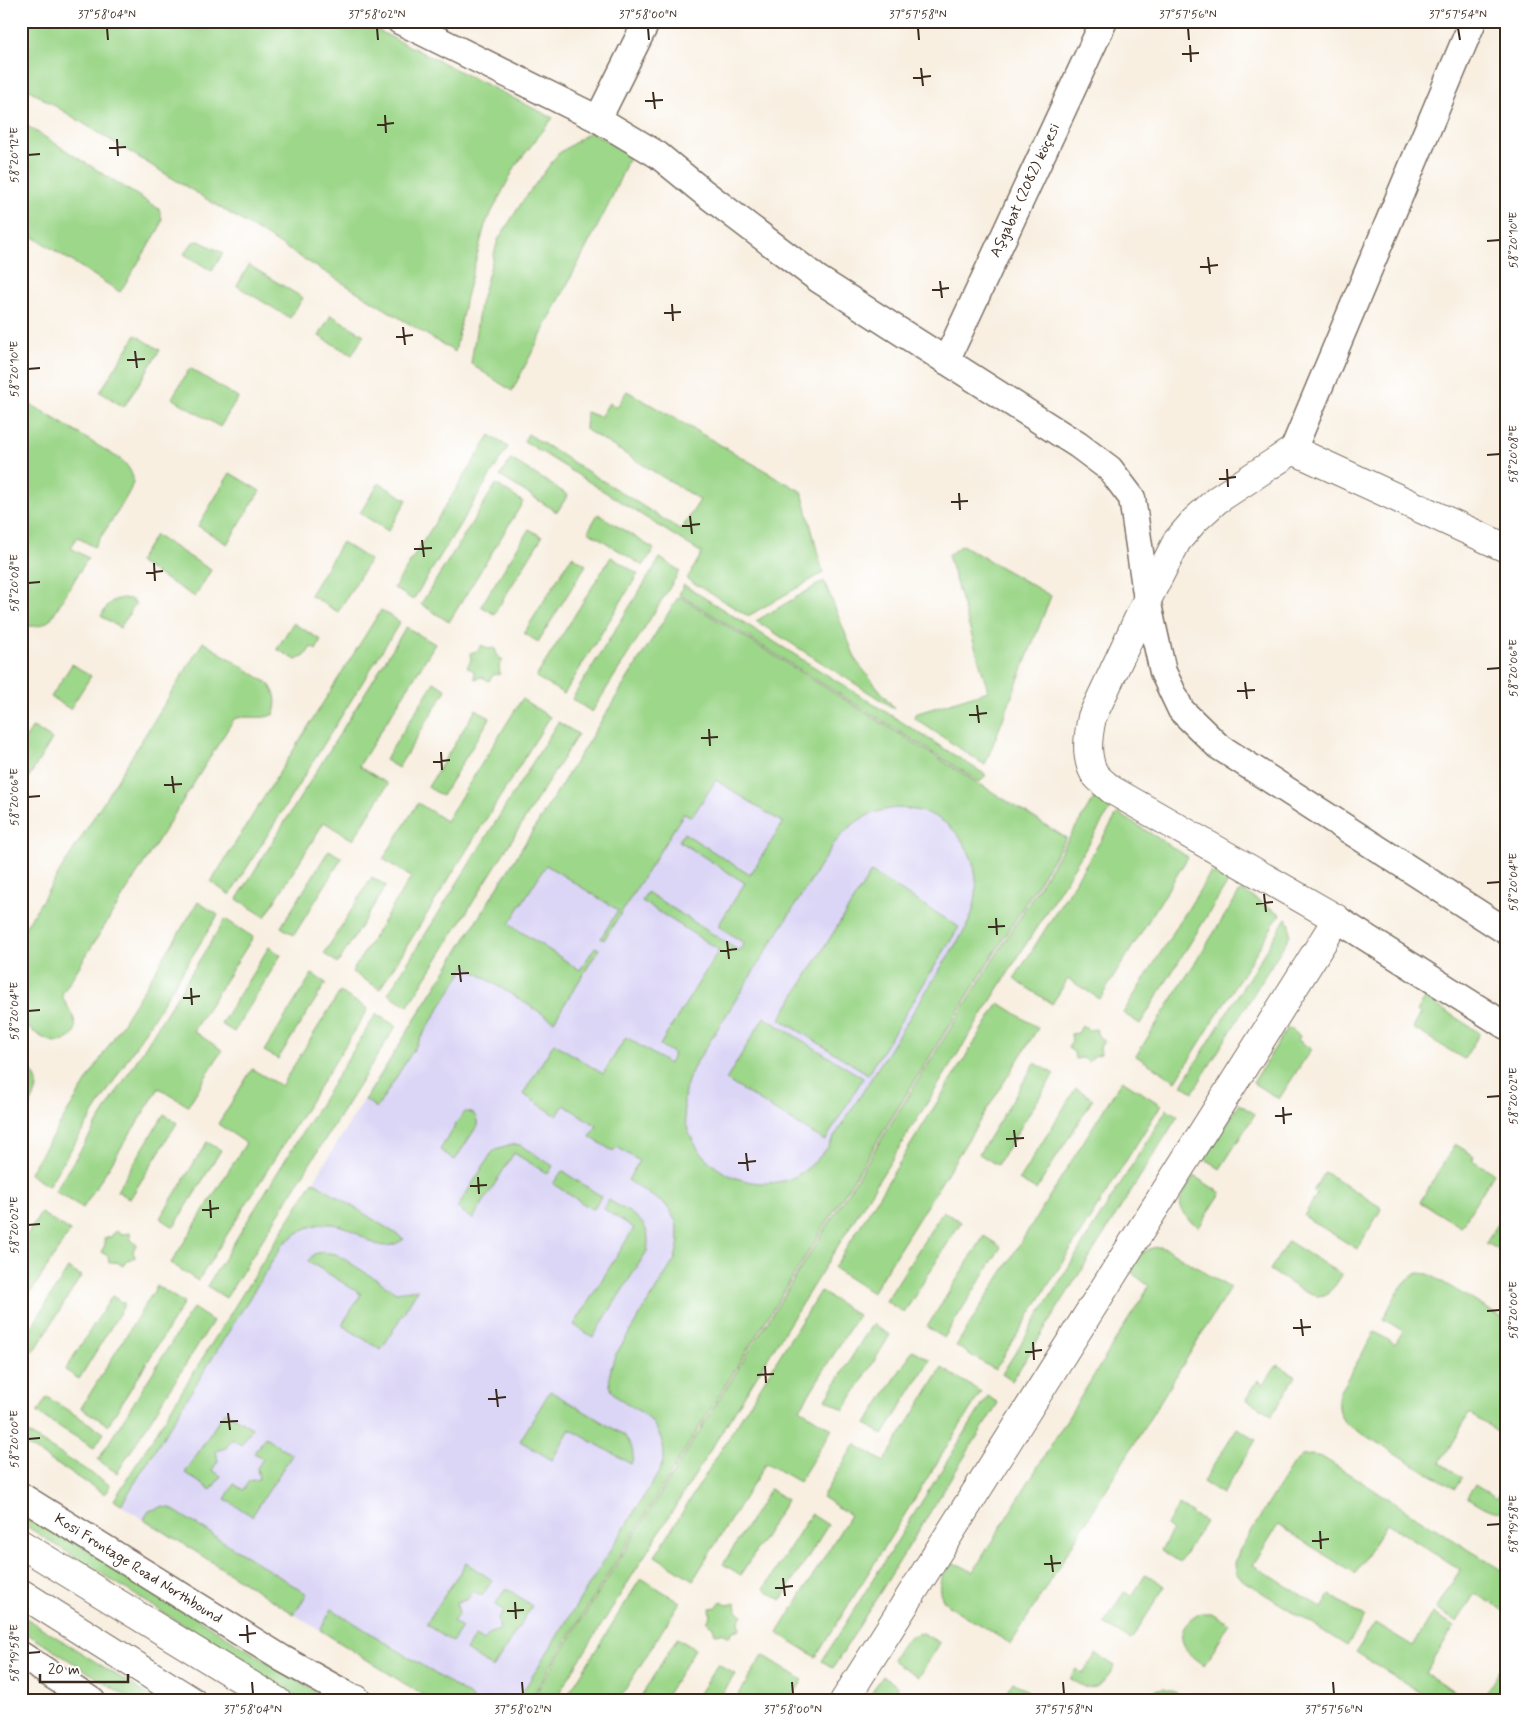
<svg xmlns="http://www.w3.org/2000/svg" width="1527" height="1722" font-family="Mynerve,sans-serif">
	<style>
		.built { fill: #dcd6f6 }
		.green { fill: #9dd78a; stroke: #6c8054; fill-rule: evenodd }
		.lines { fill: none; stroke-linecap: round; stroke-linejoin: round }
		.street-casing { stroke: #7d6f62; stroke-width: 29 }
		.secondary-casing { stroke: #7d6f62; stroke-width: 30 }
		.primary-casing { stroke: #7d6f62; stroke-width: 30 }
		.street { stroke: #fff; stroke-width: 26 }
		.secondary { stroke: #fff; stroke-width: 28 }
		.primary { stroke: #fff; stroke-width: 28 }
		.ticks { fill: none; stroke: #3b2a1e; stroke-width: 2 }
		.labels { text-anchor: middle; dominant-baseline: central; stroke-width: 4; stroke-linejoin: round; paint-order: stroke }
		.street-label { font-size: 15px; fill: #3b2a1e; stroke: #fff }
		.neatline { fill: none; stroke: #3b2a1e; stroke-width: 2 }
		.ticks-label { font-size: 12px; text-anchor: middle; fill: #3b2a1e }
	</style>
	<rect width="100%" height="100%" fill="#fff"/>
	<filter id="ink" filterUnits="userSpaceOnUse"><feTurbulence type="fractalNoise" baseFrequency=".02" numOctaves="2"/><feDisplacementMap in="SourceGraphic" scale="10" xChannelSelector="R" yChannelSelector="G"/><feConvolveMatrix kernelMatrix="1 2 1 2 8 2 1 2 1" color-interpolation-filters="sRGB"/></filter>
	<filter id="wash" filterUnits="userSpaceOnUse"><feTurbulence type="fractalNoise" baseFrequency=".0096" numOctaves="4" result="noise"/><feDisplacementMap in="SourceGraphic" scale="20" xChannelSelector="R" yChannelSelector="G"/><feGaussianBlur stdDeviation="1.12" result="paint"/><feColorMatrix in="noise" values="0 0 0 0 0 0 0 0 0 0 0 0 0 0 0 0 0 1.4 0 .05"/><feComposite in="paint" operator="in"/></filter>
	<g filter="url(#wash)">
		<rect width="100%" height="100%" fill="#f8efe1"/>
		<polygon class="built" points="679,595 1067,838 529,1701 432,1701 114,1501"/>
		<g class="green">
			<polygon points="21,21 359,21 553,118 516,165 485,225 466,297 455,352 21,85"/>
			<polygon points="21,122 159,209 162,219 159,229 120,292 21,229"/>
			<polygon points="590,132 631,153 609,204 512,391 471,364 480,304 498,240 524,199 558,154"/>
			<polygon points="199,241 223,253 212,271 184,254 193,242"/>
			<polygon points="249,265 303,298 290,318 237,286"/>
			<polygon points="331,315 364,335 352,355 319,336"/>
			<polygon points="136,335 160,350 124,407 100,392"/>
			<polygon points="190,368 238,398 220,427 172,398"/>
			<polygon points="627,391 802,492 823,573 748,616 687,579 702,553 524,441 528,434 681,530 700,500 585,429 586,412 600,417 609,403 617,407"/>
			<path d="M24 400 123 461C128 467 134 474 133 482 130 496 103 533 94 547L77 537 71 548 88 558 50 620C40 627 33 627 21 625V404Z"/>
			<polygon points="490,435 508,447 413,600 394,588"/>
			<polygon points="511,459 568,495 557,512 500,476"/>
			<polygon points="230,473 260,491 227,544 198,526"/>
			<polygon points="379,483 407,500 388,531 360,513"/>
			<polygon points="496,484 523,502 449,622 421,604"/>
			<polygon points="598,514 654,549 643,566 588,531"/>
			<polygon points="529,529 542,537 494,614 481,606"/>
			<polygon points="155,535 211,570 195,597 138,562"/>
			<polygon points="342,542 370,560 338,612 310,595"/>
			<polygon points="962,545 1051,596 985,765 914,718 915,714 988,691 948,555"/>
			<polygon points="572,556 586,565 538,642 524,633"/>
			<polygon points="611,557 638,574 564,694 536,677"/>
			<polygon points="660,558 680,571 592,712 572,699"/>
			<polygon points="824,581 857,662 895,709 756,621"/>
			<polygon points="684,585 986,775 980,782 679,594"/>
			<path d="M679 596 1066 838 529 1701H517L659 1472C661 1467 663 1462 664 1457 665 1442 656 1424 645 1415 636 1408 623 1404 615 1395 605 1384 611 1366 616 1354L675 1259 679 1241 676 1222 667 1206 628 1180 639 1161 617 1147 613 1151 590 1137 597 1126 564 1105 557 1116 523 1094 554 1043 603 1074 626 1037 669 1064 674 1054 660 1045 719 950 642 901 647 892 739 951 744 943 718 926 745 883 679 841 684 833 750 875 783 823 716 780 692 817 684 813 604 940 601 938 618 910 546 865 509 924 580 970 595 947 599 949 554 1021 466 966 377 1108 365 1100ZM896 808C909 809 922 810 934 816 968 833 984 874 973 910 972 916 968 922 966 928L828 1147C816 1162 802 1176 783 1181 731 1193 680 1152 684 1099 685 1086 690 1074 696 1063L833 845C852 822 866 812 896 808Z"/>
			<path d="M123 598 130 599 136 603 120 628 101 616C108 605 109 600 123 598Z"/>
			<polygon points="381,610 400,622 230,895 211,882"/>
			<polygon points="293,623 321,640 316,650 311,647 305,656 296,660 277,649"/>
			<polygon points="406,627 435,644 359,766 388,784 353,840 324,822 265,917 237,899"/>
			<path d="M203 642 268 683C277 694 277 701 274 714 262 721 247 714 234 719L62 994C64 1004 73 1012 75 1023 76 1028 75 1034 71 1037 54 1051 35 1032 21 1023V934Z"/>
			<polygon points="482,645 488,649 495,648 497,656 503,660 499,666 500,674 493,675 489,681 482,677 475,679 474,671 467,667 471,660 470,653 477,651"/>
			<polygon points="72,664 91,676 70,709 51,697"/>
			<polygon points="434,682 446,690 398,768 385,760"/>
			<polygon points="522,699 550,717 380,989 352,972 411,877 383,859 418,803 446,821"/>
			<polygon points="476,709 490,718 442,796 428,787"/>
			<polygon points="558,722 578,734 408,1006 388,994"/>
			<polygon points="33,727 52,739 29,777 21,772 21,745"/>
			<polygon points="1094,798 1111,808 554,1701 531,1701"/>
			<polygon points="1118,813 1188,857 1100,999 1068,979 1052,1004 1014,979"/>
			<polygon points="329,850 342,858 294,935 281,927"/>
			<polygon points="871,872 959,927 868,1074 780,1019"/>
			<polygon points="1211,872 1228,882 1140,1024 1123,1013"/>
			<polygon points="372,877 386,886 338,963 324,954"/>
			<polygon points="1241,890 1280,914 1176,1081 1136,1056"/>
			<polygon points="198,902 218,915 48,1186 29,1174"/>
			<polygon points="1286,918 1290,924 1290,935 1193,1092 1182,1085"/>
			<polygon points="225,919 253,937 193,1031 222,1050 188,1106 159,1088 83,1208 55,1191"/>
			<polygon points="269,947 281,955 234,1032 221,1024"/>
			<polygon points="312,974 326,983 278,1059 264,1051"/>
			<polygon points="340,992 368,1009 198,1281 171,1263 246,1143 218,1124 252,1069 281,1086"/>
			<polygon points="1425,998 1480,1033 1464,1059 1413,1028 1421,1014 1417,1011"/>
			<polygon points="999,1003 1038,1028 872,1293 834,1268"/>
			<polygon points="376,1014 396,1026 226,1298 207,1286"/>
			<polygon points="764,1017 863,1078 825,1141 726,1080"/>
			<polygon points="1082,1026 1089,1030 1096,1029 1098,1036 1104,1041 1100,1047 1101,1054 1094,1056 1089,1062 1083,1058 1075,1059 1074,1052 1068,1048 1072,1041 1071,1034 1078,1033"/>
			<polygon points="1288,1027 1300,1036 1298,1040 1311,1049 1279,1099 1253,1083"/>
			<polygon points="1035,1063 1054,1074 997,1165 979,1154"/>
			<path d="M21 1064C41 1076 41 1087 29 1106L21 1101Z"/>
			<polygon points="1122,1080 1161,1105 995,1370 956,1346"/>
			<polygon points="1076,1088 1093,1099 1036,1190 1019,1180"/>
			<polygon points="1239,1104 1255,1114 1220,1169 1205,1159"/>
			<polygon points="1167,1109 1178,1116 1012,1381 1002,1374"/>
			<path d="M465 1112C475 1112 478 1117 477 1126L455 1160 440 1150 461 1116Z"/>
			<polygon points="164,1114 177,1123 130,1199 117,1191"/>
			<polygon points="207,1142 221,1150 174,1227 160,1218"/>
			<polygon points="512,1144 520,1145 553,1166 548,1174 514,1153 473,1219 457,1208 491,1154 496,1149"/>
			<polygon points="1455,1144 1474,1156 1472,1160 1494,1173 1461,1227 1420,1202"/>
			<polygon points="562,1171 601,1196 593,1210 553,1184"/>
			<polygon points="1325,1172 1382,1208 1357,1249 1304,1216 1317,1194 1313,1191"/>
			<path d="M1194 1176 1221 1193 1199 1227C1171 1208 1179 1201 1194 1176Z"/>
			<path d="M313 1181 404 1239C378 1257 367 1235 344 1227 320 1218 301 1229 283 1244L121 1505 114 1500Z"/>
			<path d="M609 1200C632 1215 653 1220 647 1251L593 1337 574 1325 634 1228 604 1209Z"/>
			<polygon points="943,1211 961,1222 904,1313 886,1301"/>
			<polygon points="1506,1211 1506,1253 1486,1243"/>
			<polygon points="41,1213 70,1231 21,1308 21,1245"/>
			<polygon points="116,1230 122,1234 130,1233 131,1240 137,1245 133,1251 135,1258 127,1260 123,1266 117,1262 109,1263 108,1256 101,1252 105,1245 104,1238 111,1237"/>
			<polygon points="984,1236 1001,1247 944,1338 927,1327"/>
			<path d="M1288 1241 1342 1275C1337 1283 1331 1294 1319 1296 1308 1297 1281 1277 1270 1270Z"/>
			<path d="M1160 1247 1167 1249 1230 1288 1011 1644 949 1606C934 1593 938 1576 953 1564L960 1565 973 1572 1149 1286 1132 1273C1136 1257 1143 1248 1160 1247Z"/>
			<polygon points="321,1252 336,1254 396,1292 418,1289 381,1350 342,1325 361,1294 308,1261 314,1254"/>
			<polygon points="68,1268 81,1276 34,1352 22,1343"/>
			<path d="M1419 1273 1428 1274 1434 1277 1506 1320V1436L1469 1414 1440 1463 1462 1477 1455 1489 1346 1424C1337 1414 1336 1404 1340 1391L1375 1332 1395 1344 1403 1331 1383 1319C1392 1304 1401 1278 1419 1273Z"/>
			<polygon points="157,1286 184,1303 108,1425 81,1408"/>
			<polygon points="820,1291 858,1315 800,1409 832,1429 799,1482 766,1463 693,1580 655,1556"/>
			<polygon points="112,1296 125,1304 79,1379 65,1370"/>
			<polygon points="193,1308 213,1321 117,1473 98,1460"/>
			<polygon points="872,1324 890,1335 844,1410 826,1399"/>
			<polygon points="913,1350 930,1360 883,1435 866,1424"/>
			<polygon points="1277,1365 1296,1376 1272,1415 1246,1399 1258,1380 1264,1384"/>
			<polygon points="942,1368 981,1392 816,1657 778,1633 850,1515 822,1497 855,1444 884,1462"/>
			<path d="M550 1391 624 1435C631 1444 636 1453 631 1464L570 1429 552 1460 520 1441Z"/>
			<polygon points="988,1396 998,1403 833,1668 822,1661"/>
			<polygon points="47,1397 104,1433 94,1448 37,1413"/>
			<polygon points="225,1411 252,1428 241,1445 232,1439 226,1448 216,1451 218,1461 212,1470 221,1476 211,1490 185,1473"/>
			<polygon points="1237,1428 1256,1440 1222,1494 1203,1482"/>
			<polygon points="21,1429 110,1485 105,1494 21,1442"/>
			<polygon points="265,1437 292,1455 252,1516 225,1499 234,1484 243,1490 249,1481 259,1479 257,1468 263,1459 254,1453"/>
			<polygon points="1312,1455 1322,1457 1506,1573 1506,1612 1475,1593 1457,1622 1436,1609 1460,1570 1387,1523 1355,1574 1278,1525 1253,1565 1322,1608 1330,1595 1365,1617 1347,1646 1244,1581 1236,1574 1235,1563 1239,1551 1293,1464 1302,1456"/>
			<path d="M1475 1484 1497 1498 1506 1484V1511C1491 1514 1480 1504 1467 1497Z"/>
			<polygon points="770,1489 787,1500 741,1575 723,1564"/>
			<polygon points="1179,1505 1205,1522 1180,1562 1161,1550 1172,1531 1166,1526"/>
			<polygon points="162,1507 170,1508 307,1594 294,1614 144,1519 149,1511"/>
			<polygon points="21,1508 326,1699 328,1701 304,1701 21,1523"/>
			<polygon points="811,1514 828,1525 781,1600 764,1589"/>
			<polygon points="466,1563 492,1580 482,1596 473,1591 467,1600 456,1602 459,1613 453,1622 462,1627 452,1642 426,1624"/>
			<polygon points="1146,1574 1165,1586 1131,1640 1104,1624 1124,1592 1132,1596"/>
			<polygon points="641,1578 680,1602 618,1701 564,1701"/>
			<polygon points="506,1588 532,1606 493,1668 466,1650 475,1636 484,1641 490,1633 500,1630 498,1620 504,1611 495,1605"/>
			<polygon points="722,1601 728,1605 736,1603 737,1611 743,1615 739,1622 740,1629 733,1631 729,1637 722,1633 715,1634 713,1627 707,1622 711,1616 710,1608 717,1607"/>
			<polygon points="332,1609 469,1695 474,1701 432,1701 320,1630"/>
			<path d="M1201 1613H1211L1230 1623 1204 1665C1179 1651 1171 1628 1201 1613Z"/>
			<polygon points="1433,1613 1454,1627 1425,1673 1470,1701 1434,1701 1356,1652 1375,1623 1413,1646"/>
			<polygon points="21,1615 158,1701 134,1701 21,1630"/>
			<path d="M922 1633 940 1643 919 1677 892 1660C900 1647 905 1635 922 1633Z"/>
			<polygon points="677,1638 695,1649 663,1701 638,1701"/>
			<path d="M1096 1654 1115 1666C1100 1688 1095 1695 1070 1679L1076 1669 1083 1674Z"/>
			<polygon points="763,1655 803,1680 789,1701 735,1701"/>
			<polygon points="1506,1661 1506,1701 1481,1701"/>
			<polygon points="718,1664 735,1674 718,1701 694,1701"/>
			<polygon points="882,1676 898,1686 888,1701 867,1701"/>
			<polygon points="1013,1682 1044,1701 1001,1701"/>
			<path d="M1164 1688 1173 1691 1188 1701H1143C1148 1692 1154 1690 1164 1688Z"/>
		</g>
	</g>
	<g filter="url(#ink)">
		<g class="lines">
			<defs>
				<g id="street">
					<polyline points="400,21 598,119 658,155 702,191 818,279 1078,445 1110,469 1132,498 1147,600 1163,672 1181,710 1218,746 1506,931"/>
					<polyline points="598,119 647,21"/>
					<path id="s1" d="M946 361 1104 21"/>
					<polyline points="1293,450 1473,21"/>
					<polyline points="1337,919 1506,1026"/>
					<path id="s2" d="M21 1496 283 1659 358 1701"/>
					<polyline points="21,1655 92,1701"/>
				</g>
				<path id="secondary" d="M844 1701 1337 919 1112 790C1106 785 1098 779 1094 773 1085 756 1088 736 1092 717L1147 600 1177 541 1195 520 1217 500 1293 450 1506 548"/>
				<g id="primary">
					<polyline points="21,1544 277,1701"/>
					<polyline points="21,1593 192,1701"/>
					<polyline points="356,1699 357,1701"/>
				</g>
			</defs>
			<use href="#street" class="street-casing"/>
			<use href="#secondary" class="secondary-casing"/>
			<use href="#primary" class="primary-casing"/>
			<use href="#street" class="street"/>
			<use href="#secondary" class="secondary"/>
			<use href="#primary" class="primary"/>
		</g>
	</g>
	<path class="ticks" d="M107 28 108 40M377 28 378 40M648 28 649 40M918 28 919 40M1188 28 1189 40M1458 28 1460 40M1190 45 1191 62M1182 54 1199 53M921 68 923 86M913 78 931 76M653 92 655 109M645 101 663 100M385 115 386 133M377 125 394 123M117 139 118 156M109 148 126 147M28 155 40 154M1487 241 1500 240M1208 257 1210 274M1200 267 1218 265M940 281 942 298M932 290 949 288M672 304 673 321M664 313 681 312M403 327 405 345M396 337 413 335M135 351 137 368M127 360 145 359M28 369 40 368M1487 455 1500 454M1227 469 1228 487M1219 479 1236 477M959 493 960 510M951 502 968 501M690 516 692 534M682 526 700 524M422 540 424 557M414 549 432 548M154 563 155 581M146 573 163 571M28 583 40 582M1487 669 1500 668M1245 682 1247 699M1237 691 1255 690M977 705 979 723M969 715 987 713M709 729 710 746M701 738 718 737M441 752 442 770M433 762 450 760M172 776 174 793M164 785 182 784M28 797 40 796M1487 883 1500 882M1264 894 1266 912M1256 904 1273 902M996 918 997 935M988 927 1005 926M727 941 729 959M720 951 737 949M459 965 461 982M451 974 469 973M191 988 192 1005M183 998 200 996M28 1011 40 1010M1487 1097 1500 1096M1283 1107 1284 1124M1275 1116 1292 1114M1014 1130 1016 1147M1006 1139 1024 1138M746 1153 748 1171M738 1163 756 1161M478 1177 479 1194M470 1186 487 1185M210 1200 211 1218M202 1210 219 1208M28 1225 40 1224M1487 1311 1500 1310M1301 1319 1303 1336M1293 1328 1311 1327M1033 1342 1034 1360M1025 1352 1042 1350M765 1366 766 1383M757 1375 774 1374M496 1389 498 1407M488 1399 506 1397M228 1413 230 1430M220 1422 238 1421M28 1439 40 1438M1487 1525 1500 1524M1320 1531 1321 1549M1312 1541 1329 1539M1051 1555 1053 1572M1044 1564 1061 1563M783 1578 785 1596M775 1588 793 1586M515 1602 516 1619M507 1611 524 1610M247 1625 248 1643M239 1635 256 1633M28 1653 40 1652M252 1682 253 1694M522 1682 523 1694M792 1682 793 1694M1063 1682 1064 1694M1333 1682 1334 1694"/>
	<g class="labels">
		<g class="street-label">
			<text stroke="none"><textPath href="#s1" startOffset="188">Aşgabat (2082) köçesi</textPath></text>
			<text stroke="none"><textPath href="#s2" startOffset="138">Kosi Frontage Road Northbound</textPath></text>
		</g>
	</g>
	<rect width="1527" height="1722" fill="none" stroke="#fff" stroke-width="55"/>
	<path d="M40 1674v8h88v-8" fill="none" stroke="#3b2a1e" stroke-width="2.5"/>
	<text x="48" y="1674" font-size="15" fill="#3b2a1e" stroke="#ffffff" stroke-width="4" paint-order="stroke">20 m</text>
	<rect x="28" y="28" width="1472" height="1666" class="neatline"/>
	<g class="ticks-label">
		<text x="107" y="18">37°58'04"N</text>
		<text x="377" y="18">37°58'02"N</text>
		<text x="648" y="18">37°58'00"N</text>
		<text x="918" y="18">37°57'58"N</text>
		<text x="1188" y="18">37°57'56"N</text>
		<text x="1458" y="18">37°57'54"N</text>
		<text transform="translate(14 155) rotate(-90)" y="4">58°20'12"E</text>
		<text transform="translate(1513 240) rotate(-90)" y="4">58°20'10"E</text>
		<text transform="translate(14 369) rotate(-90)" y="4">58°20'10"E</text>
		<text transform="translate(1513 454) rotate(-90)" y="4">58°20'08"E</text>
		<text transform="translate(14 583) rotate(-90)" y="4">58°20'08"E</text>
		<text transform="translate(1513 668) rotate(-90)" y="4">58°20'06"E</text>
		<text transform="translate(14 797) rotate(-90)" y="4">58°20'06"E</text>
		<text transform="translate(1513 882) rotate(-90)" y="4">58°20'04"E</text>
		<text transform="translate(14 1011) rotate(-90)" y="4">58°20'04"E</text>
		<text transform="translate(1513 1096) rotate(-90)" y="4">58°20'02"E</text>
		<text transform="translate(14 1225) rotate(-90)" y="4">58°20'02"E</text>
		<text transform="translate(1513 1310) rotate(-90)" y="4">58°20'00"E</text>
		<text transform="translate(14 1439) rotate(-90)" y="4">58°20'00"E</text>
		<text transform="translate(1513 1524) rotate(-90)" y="4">58°19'58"E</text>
		<text transform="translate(14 1653) rotate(-90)" y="4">58°19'58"E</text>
		<text x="253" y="1713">37°58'04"N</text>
		<text x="523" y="1713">37°58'02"N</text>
		<text x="793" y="1713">37°58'00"N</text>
		<text x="1064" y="1713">37°57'58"N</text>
		<text x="1334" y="1713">37°57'56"N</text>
	</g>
</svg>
